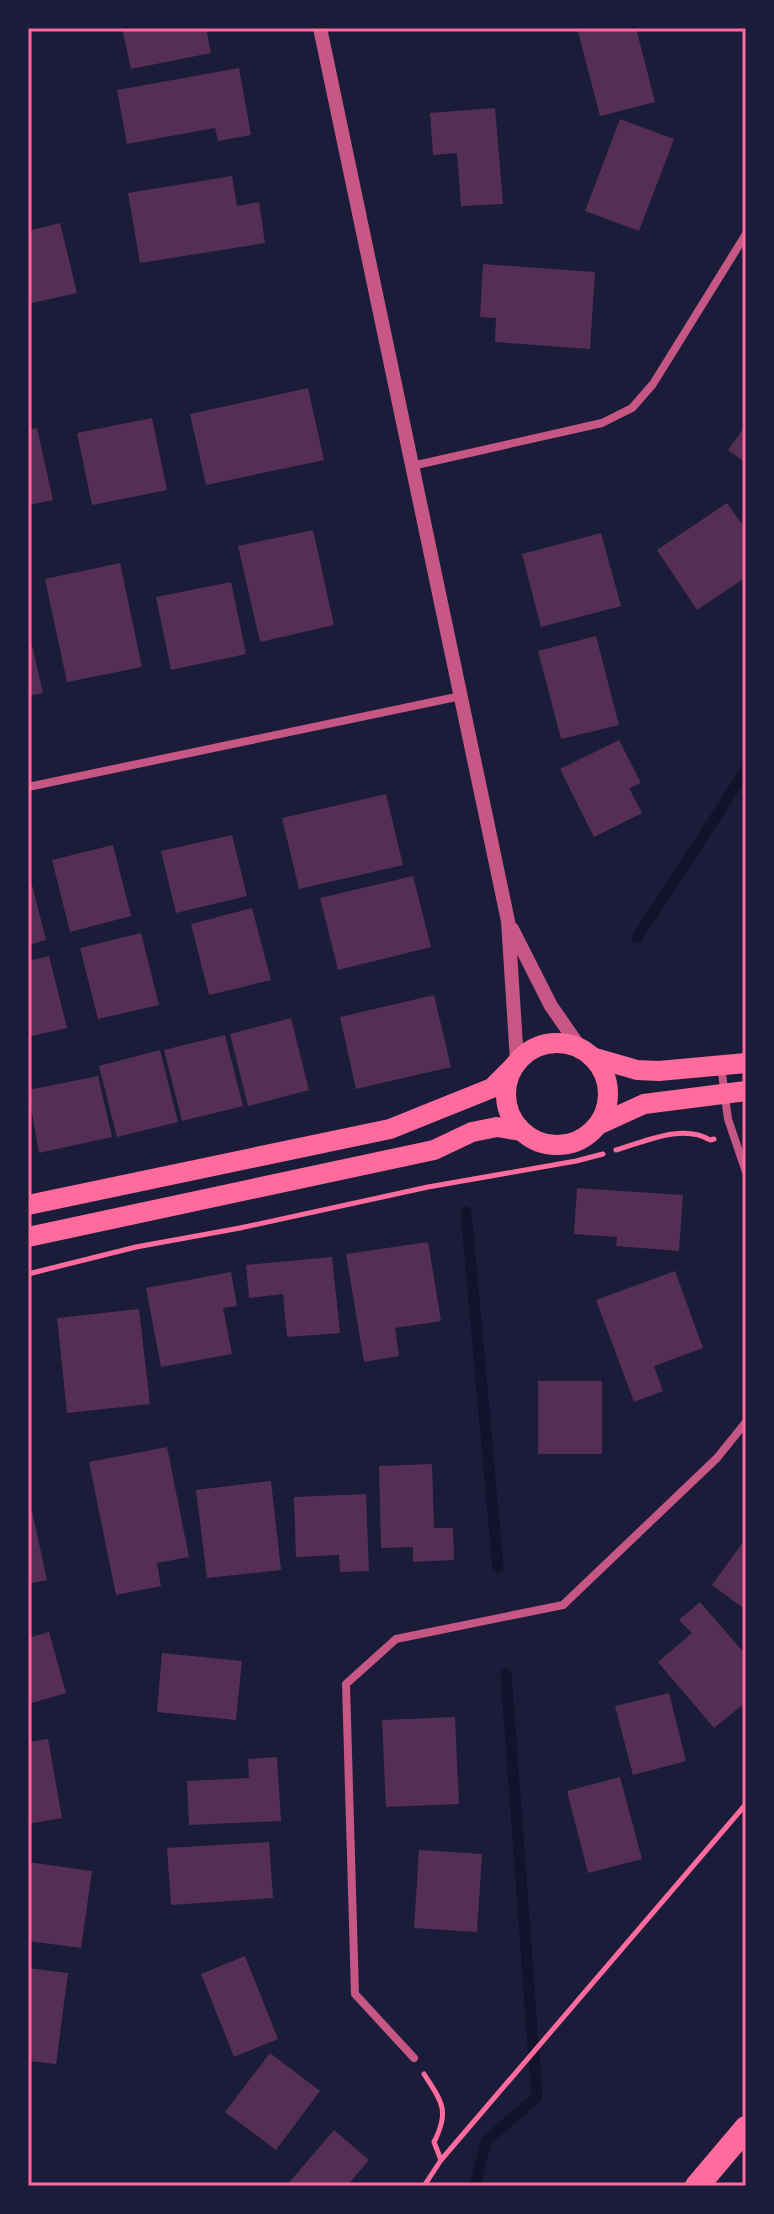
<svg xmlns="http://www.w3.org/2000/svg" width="774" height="2214" font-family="'DejaVu Sans',sans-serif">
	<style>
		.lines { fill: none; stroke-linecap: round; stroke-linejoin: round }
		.stream { stroke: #12122b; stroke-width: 11 }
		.building { fill: #542f53 }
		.path { stroke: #ff6b9d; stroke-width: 5 }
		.minor { stroke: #c65784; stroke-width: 8 }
		.tertiary { stroke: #c65784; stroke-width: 14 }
		.primary { stroke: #ff6b9d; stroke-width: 20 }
		.motorway { stroke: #ff6b9d; stroke-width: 24 }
		.neatline { fill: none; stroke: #ff6b9d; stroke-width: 3 }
	</style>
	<rect width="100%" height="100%" fill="#1b1b3a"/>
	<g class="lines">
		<g class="stream">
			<polyline points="637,938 746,770"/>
			<polyline points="466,1212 498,1567"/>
			<polyline points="475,2186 486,2141 537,2097 506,1674"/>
		</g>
	</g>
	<g class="building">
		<polygon points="122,28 206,28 211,53 131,69"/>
		<polygon points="577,28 636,28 655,102 600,116"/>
		<polygon points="239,68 251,135 218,141 215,128 127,144 117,90"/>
		<polygon points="495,108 503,204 461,206 457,153 433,155 430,113"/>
		<polygon points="620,119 674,139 639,231 585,211"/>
		<polygon points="232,176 237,206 259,202 265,243 140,263 128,193"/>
		<polygon points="60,223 77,293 28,304 28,231"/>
		<polygon points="483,264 595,272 590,349 495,342 496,318 480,317"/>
		<polygon points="308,388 324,460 206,485 190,414"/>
		<polygon points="152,418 167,490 92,505 77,433"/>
		<polygon points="746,425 746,463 728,450"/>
		<polygon points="37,428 53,500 28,505 28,430"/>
		<polygon points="727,503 746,530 746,577 697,610 657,550"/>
		<polygon points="313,530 334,625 260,642 238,546"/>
		<polygon points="601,533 621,606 541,627 522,554"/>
		<polygon points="120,563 142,667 67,682 45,579"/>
		<polygon points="231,582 246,654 171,670 156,597"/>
		<polygon points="28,628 43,693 28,696"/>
		<polygon points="596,636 619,725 561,739 538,651"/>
		<polygon points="619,740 641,783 629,788 642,813 594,837 560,769"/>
		<polygon points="386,794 403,865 299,889 282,818"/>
		<polygon points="232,835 247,896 176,913 161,851"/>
		<polygon points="113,845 131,916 70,932 52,860"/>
		<polygon points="29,873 46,940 28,945 28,874"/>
		<polygon points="413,876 431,947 338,970 320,898"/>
		<polygon points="252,908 271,980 209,995 191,924"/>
		<polygon points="141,933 159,1005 98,1019 80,948"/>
		<polygon points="49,956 67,1028 28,1037 28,961"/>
		<polygon points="434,995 451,1067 356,1089 340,1017"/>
		<polygon points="291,1018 309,1090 248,1106 230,1034"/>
		<polygon points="225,1035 243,1106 182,1121 164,1050"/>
		<polygon points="160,1050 178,1122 117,1137 99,1066"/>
		<polygon points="98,1076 112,1137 39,1153 28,1090"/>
		<polygon points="577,1188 683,1195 679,1251 616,1246 617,1237 574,1234"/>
		<polygon points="428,1242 441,1321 395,1328 399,1356 364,1362 346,1254"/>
		<polygon points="332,1257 340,1333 287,1337 283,1294 249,1298 246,1265"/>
		<polygon points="675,1271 703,1348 654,1366 663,1391 634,1402 596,1300"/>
		<polygon points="231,1272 237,1306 223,1308 232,1354 161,1367 146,1288"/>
		<polygon points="139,1309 150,1404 67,1413 57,1318"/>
		<rect x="538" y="1381" width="64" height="73"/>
		<polygon points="167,1447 189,1557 157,1563 161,1586 116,1595 89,1462"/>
		<polygon points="432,1464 434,1528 453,1528 454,1560 413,1562 413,1547 381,1548 379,1466"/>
		<polygon points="271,1481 281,1570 207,1578 196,1490"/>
		<polygon points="366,1494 369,1571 340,1572 339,1555 296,1557 294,1497"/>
		<polygon points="32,1511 47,1580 28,1584 28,1512"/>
		<polygon points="746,1538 746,1610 712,1585"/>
		<polygon points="700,1602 746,1655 746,1702 714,1728 658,1662 692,1633 679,1620"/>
		<polygon points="49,1632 66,1693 28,1704 28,1638"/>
		<polygon points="162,1653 242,1661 236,1720 157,1712"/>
		<polygon points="669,1693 686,1761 633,1775 615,1706"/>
		<polygon points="455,1717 459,1804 386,1807 382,1720"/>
		<polygon points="48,1739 62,1818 28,1824 28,1742"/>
		<polygon points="277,1757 281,1821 189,1825 187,1781 249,1778 248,1759"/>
		<polygon points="620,1777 642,1859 588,1873 567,1791"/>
		<polygon points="269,1842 273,1898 171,1905 167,1848"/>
		<polygon points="419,1850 482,1854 477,1932 414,1928"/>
		<polygon points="28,1862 92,1871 81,1948 28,1941"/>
		<polygon points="245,1956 278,2039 234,2057 201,1974"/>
		<polygon points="28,1968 68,1973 56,2064 28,2061"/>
		<polygon points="270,2053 320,2091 276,2150 225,2112"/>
		<polygon points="334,2130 369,2160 347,2186 286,2186"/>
	</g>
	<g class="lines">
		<g class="path">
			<path d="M616 1150C644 1142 683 1123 710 1140L714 1139"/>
			<polyline points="28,1274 136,1247 240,1228 428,1187 576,1161 603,1154"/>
			<path d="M424 2074C442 2102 450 2111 434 2142L441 2160"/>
			<polyline points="424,2186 441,2160 746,1804"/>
		</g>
		<g class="minor">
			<polyline points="412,466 602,423 632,408 653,384 746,234"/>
			<polyline points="28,787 461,696"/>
			<polyline points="721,1066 728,1119 746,1172"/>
			<polyline points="414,2058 355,1994 346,1684 396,1639 563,1605 717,1458 746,1422"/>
		</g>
		<g class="tertiary">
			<polyline points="320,28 508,921 517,1061"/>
			<polyline points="512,929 551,1006 581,1049"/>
		</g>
		<g class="primary">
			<circle cx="557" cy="1094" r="51"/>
			<polyline points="592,1057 637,1070 659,1071 746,1063"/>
			<polyline points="598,1125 644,1104 746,1091"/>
			<polyline points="28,1205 390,1129 492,1088 515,1065"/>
			<polyline points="28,1237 434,1150 472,1132 497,1127 521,1131"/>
		</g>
		<polyline class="motorway" points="697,2186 746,2128"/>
	</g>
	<rect width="774" height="2214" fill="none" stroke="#1b1b3a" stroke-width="60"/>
	<rect x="30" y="30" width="714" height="2154" class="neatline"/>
</svg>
